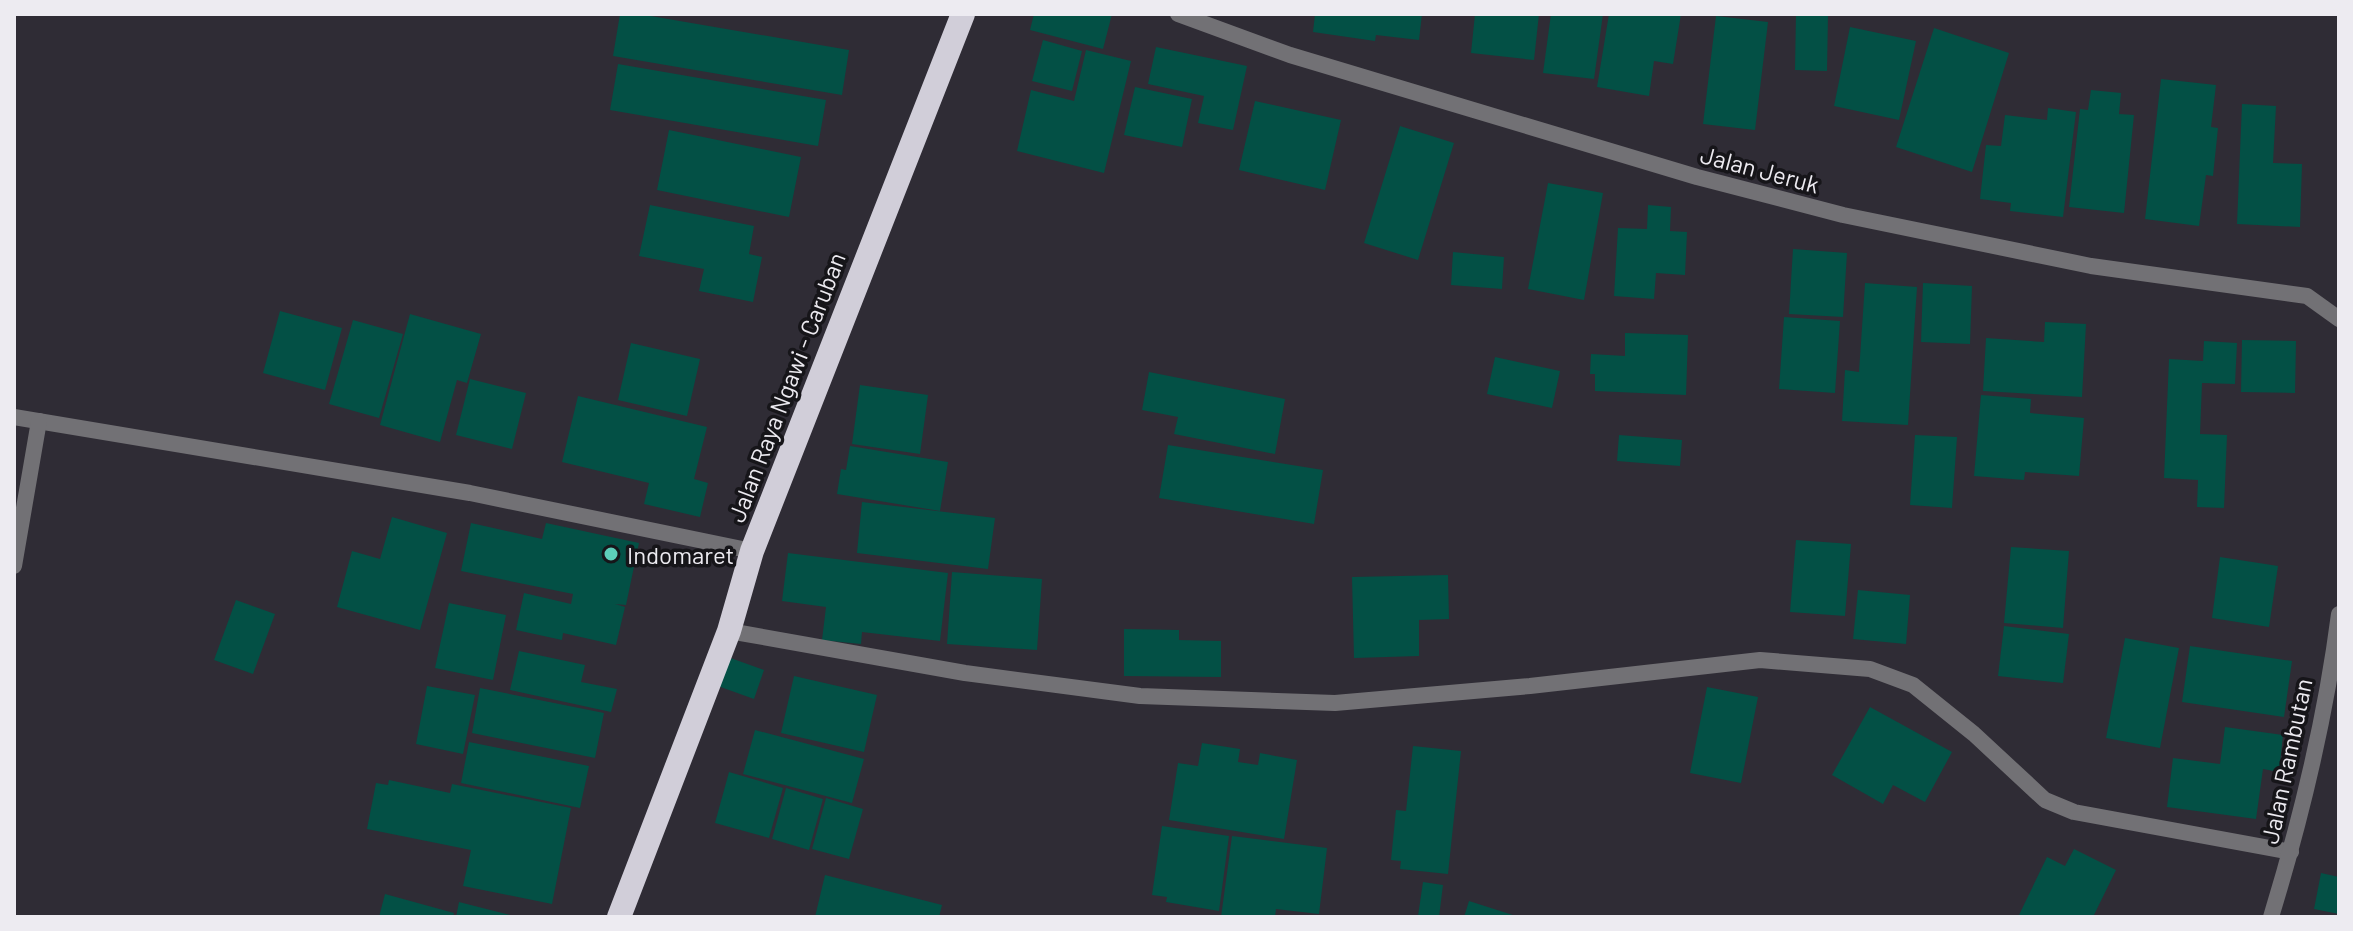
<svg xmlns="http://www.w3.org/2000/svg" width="2353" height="931" font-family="Barlow,sans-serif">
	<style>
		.building { fill: #035045 }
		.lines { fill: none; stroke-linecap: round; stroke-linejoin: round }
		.street { stroke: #727175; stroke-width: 16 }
		.highway { stroke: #d1ced9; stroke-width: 24 }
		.poi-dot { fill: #5dceb9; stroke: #161519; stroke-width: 3 }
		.labels { text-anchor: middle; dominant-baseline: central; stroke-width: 7; stroke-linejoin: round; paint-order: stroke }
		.street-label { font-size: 24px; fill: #edebf1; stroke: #161519 }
		.poi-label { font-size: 24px; fill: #edebf1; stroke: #161519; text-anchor: start }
	</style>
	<rect width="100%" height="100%" fill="#2f2c35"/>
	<g class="building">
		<polygon points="620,14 639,14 849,50 842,95 613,56"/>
		<polygon points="1034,14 1112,14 1103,49 1030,30"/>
		<polygon points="1315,14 1422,14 1419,40 1376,35 1375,41 1313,32"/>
		<polygon points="1475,14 1539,14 1534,60 1471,53"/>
		<polygon points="1551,14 1603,14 1594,79 1543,73"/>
		<polygon points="1609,14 1681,14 1673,64 1654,61 1649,96 1597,87"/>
		<polygon points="1796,14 1828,14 1827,71 1795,70"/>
		<polygon points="1716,16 1768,22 1755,130 1703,124"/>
		<polygon points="1850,27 1916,41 1899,120 1834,106"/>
		<polygon points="1934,28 2009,53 1972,172 1896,147"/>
		<polygon points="1043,40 1082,51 1072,91 1032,81"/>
		<polygon points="1156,47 1247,66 1233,130 1198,123 1204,96 1148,84"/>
		<polygon points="1086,50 1131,61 1104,173 1017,151 1031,90 1074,101"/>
		<polygon points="618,64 826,100 818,146 610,110"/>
		<polygon points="2161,79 2216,85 2211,127 2218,128 2213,176 2206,175 2199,226 2145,219"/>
		<polygon points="1135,87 1192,99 1182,147 1124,135"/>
		<polygon points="2091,90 2121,93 2119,114 2134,115 2124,213 2069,207 2080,109 2088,110"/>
		<polygon points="1255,101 1341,120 1325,190 1239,170"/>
		<polygon points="2242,104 2276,106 2273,163 2302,164 2300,227 2237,224"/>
		<polygon points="2048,108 2076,112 2063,217 2010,211 2011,203 1980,199 1986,145 2001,146 2005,115 2047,120"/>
		<polygon points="1400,126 1454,143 1418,260 1364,243"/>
		<polygon points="669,130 801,157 789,217 657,190"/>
		<polygon points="1548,183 1603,193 1584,300 1528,289"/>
		<polygon points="650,205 754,226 749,254 762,257 753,302 699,291 704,269 639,256"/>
		<polygon points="1648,205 1671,207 1670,231 1687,232 1685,275 1656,273 1654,299 1614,296 1618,228 1647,229"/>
		<polygon points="1793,249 1847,253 1843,317 1789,314"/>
		<polygon points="1453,252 1504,257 1502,289 1451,285"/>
		<polygon points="1865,283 1917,287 1908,425 1842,421 1845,370 1859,372"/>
		<polygon points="1923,283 1972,286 1970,344 1921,342"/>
		<polygon points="280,311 342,328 325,390 263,373"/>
		<polygon points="410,314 481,334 467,383 457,380 440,442 380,425"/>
		<polygon points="1784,317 1840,321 1835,393 1779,389"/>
		<polygon points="353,320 403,334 379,418 329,404"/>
		<polygon points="2045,322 2086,324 2082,397 1983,391 1986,338 2044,342"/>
		<polygon points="1625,333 1688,335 1686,395 1595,391 1595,374 1590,374 1591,354 1625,356"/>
		<polygon points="2242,340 2296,341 2295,393 2241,392"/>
		<polygon points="2204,341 2237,343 2235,384 2202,383 2200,434 2227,435 2224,508 2197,507 2198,480 2164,478 2169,359 2203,361"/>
		<polygon points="631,343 700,359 687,416 618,400"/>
		<polygon points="1495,357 1560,371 1552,408 1487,394"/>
		<polygon points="1149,372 1285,399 1275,454 1174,434 1178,417 1142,410"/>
		<polygon points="470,379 526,393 512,449 456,435"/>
		<polygon points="860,385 928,395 920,454 852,444"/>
		<polygon points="1981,395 2031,399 2030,413 2084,418 2079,476 2025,472 2024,480 1974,476"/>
		<polygon points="578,396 707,427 694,479 708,483 700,517 644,504 649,483 562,462"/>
		<polygon points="1619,435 1682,440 1680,466 1617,461"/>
		<polygon points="1915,435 1957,437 1952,508 1910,505"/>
		<polygon points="1168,445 1323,470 1314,524 1159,498"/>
		<polygon points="850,446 948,462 940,511 837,494 841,469 846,470"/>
		<polygon points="862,502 995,518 988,569 857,553"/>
		<polygon points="392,517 447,533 420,630 337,607 352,551 380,559"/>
		<polygon points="471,523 542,539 546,523 639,543 626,605 615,604 625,607 616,645 563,633 562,640 516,630 524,593 571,604 573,594 461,571"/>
		<polygon points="1796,540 1851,544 1845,616 1790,612"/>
		<polygon points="2011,547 2069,551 2063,628 2004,623"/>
		<polygon points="788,553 948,573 940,641 862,632 861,644 822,640 826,607 782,601"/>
		<polygon points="2220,557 2278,566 2269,627 2212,618"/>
		<polygon points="952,572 1042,579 1037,650 947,644"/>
		<polygon points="1448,575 1449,619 1419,620 1419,656 1354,658 1352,577"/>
		<polygon points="1858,590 1910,595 1906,644 1853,639"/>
		<polygon points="236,600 275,614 253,674 214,660"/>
		<polygon points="449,603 506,615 493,680 435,668"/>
		<polygon points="2004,626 2069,634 2063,683 1998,676"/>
		<polygon points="1124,629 1179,630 1179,640 1221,641 1221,677 1124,676"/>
		<polygon points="2125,638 2179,648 2160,748 2106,738"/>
		<polygon points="2190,646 2292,661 2284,717 2182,702"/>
		<polygon points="519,651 585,665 581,682 617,689 611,712 510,690"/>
		<polygon points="725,656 764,670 754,699 715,685"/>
		<polygon points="794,676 877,695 864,752 781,733"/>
		<polygon points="427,686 475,695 463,754 416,744"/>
		<polygon points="1707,687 1758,697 1741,783 1690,773"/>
		<polygon points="480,688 604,713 595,758 472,733"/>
		<polygon points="1870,707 1952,752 1925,802 1893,785 1883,804 1832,775"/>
		<polygon points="2225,727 2283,735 2279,772 2263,769 2256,819 2167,807 2173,758 2220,764"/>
		<polygon points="755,730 864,759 852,803 743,774"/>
		<polygon points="469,742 589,766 580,808 461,783"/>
		<polygon points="1202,743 1240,749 1238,762 1258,765 1260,753 1297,760 1284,839 1169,820 1178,763 1198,766"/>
		<polygon points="1413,746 1461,751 1448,874 1400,869 1401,861 1391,860 1396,810 1406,811"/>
		<polygon points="729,772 783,788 769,838 715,823"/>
		<polygon points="389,780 450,793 452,784 571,808 552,904 463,886 471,850 367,829 376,783 388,785"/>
		<polygon points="786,788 823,799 809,850 772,839"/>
		<polygon points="826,798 863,809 849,859 812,849"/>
		<polygon points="1162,826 1229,836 1219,911 1166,902 1167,897 1152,895"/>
		<polygon points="1232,836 1327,848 1319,914 1276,909 1275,917 1221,917"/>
		<polygon points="2074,849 2116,870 2093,917 2023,917 2019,915 2047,857 2065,866"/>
		<polygon points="2321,873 2339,877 2339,914 2314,909"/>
		<polygon points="825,875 942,905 939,917 815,917"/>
		<polygon points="1423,882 1443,885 1439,917 1418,916"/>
		<polygon points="385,894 454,913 453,917 379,917"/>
		<polygon points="1469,901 1516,916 1516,917 1464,917"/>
		<polygon points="459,902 514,916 514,917 456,917"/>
	</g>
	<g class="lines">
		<g class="street">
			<polyline points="1178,14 1290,55 1697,177 1843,215 2091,266 2307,296 2339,319"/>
			<polyline points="14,417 470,493 752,551"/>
			<polyline points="14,566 39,421"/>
			<polyline points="729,631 965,673 1140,696 1335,703 1530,686 1760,660 1870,669 1913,685 1974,734 2045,800 2074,812 2291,852"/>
			<path d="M2271 917C2301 819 2326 716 2339 614"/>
		</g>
		<polyline class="highway" points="619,917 729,631 752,551 963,14"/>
	</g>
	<circle class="poi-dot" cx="611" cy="554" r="8"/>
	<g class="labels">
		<g class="street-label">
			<text transform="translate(1760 169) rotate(15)">Jalan Jeruk</text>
			<text transform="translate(786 387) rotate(-69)">Jalan Raya Ngawi - Caruban</text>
			<text transform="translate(2286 761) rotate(-78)">Jalan Rambutan</text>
		</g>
		<g class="poi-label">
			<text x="627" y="554">Indomaret</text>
		</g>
	</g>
	<rect width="2353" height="931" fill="none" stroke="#edebf1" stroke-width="32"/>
</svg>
